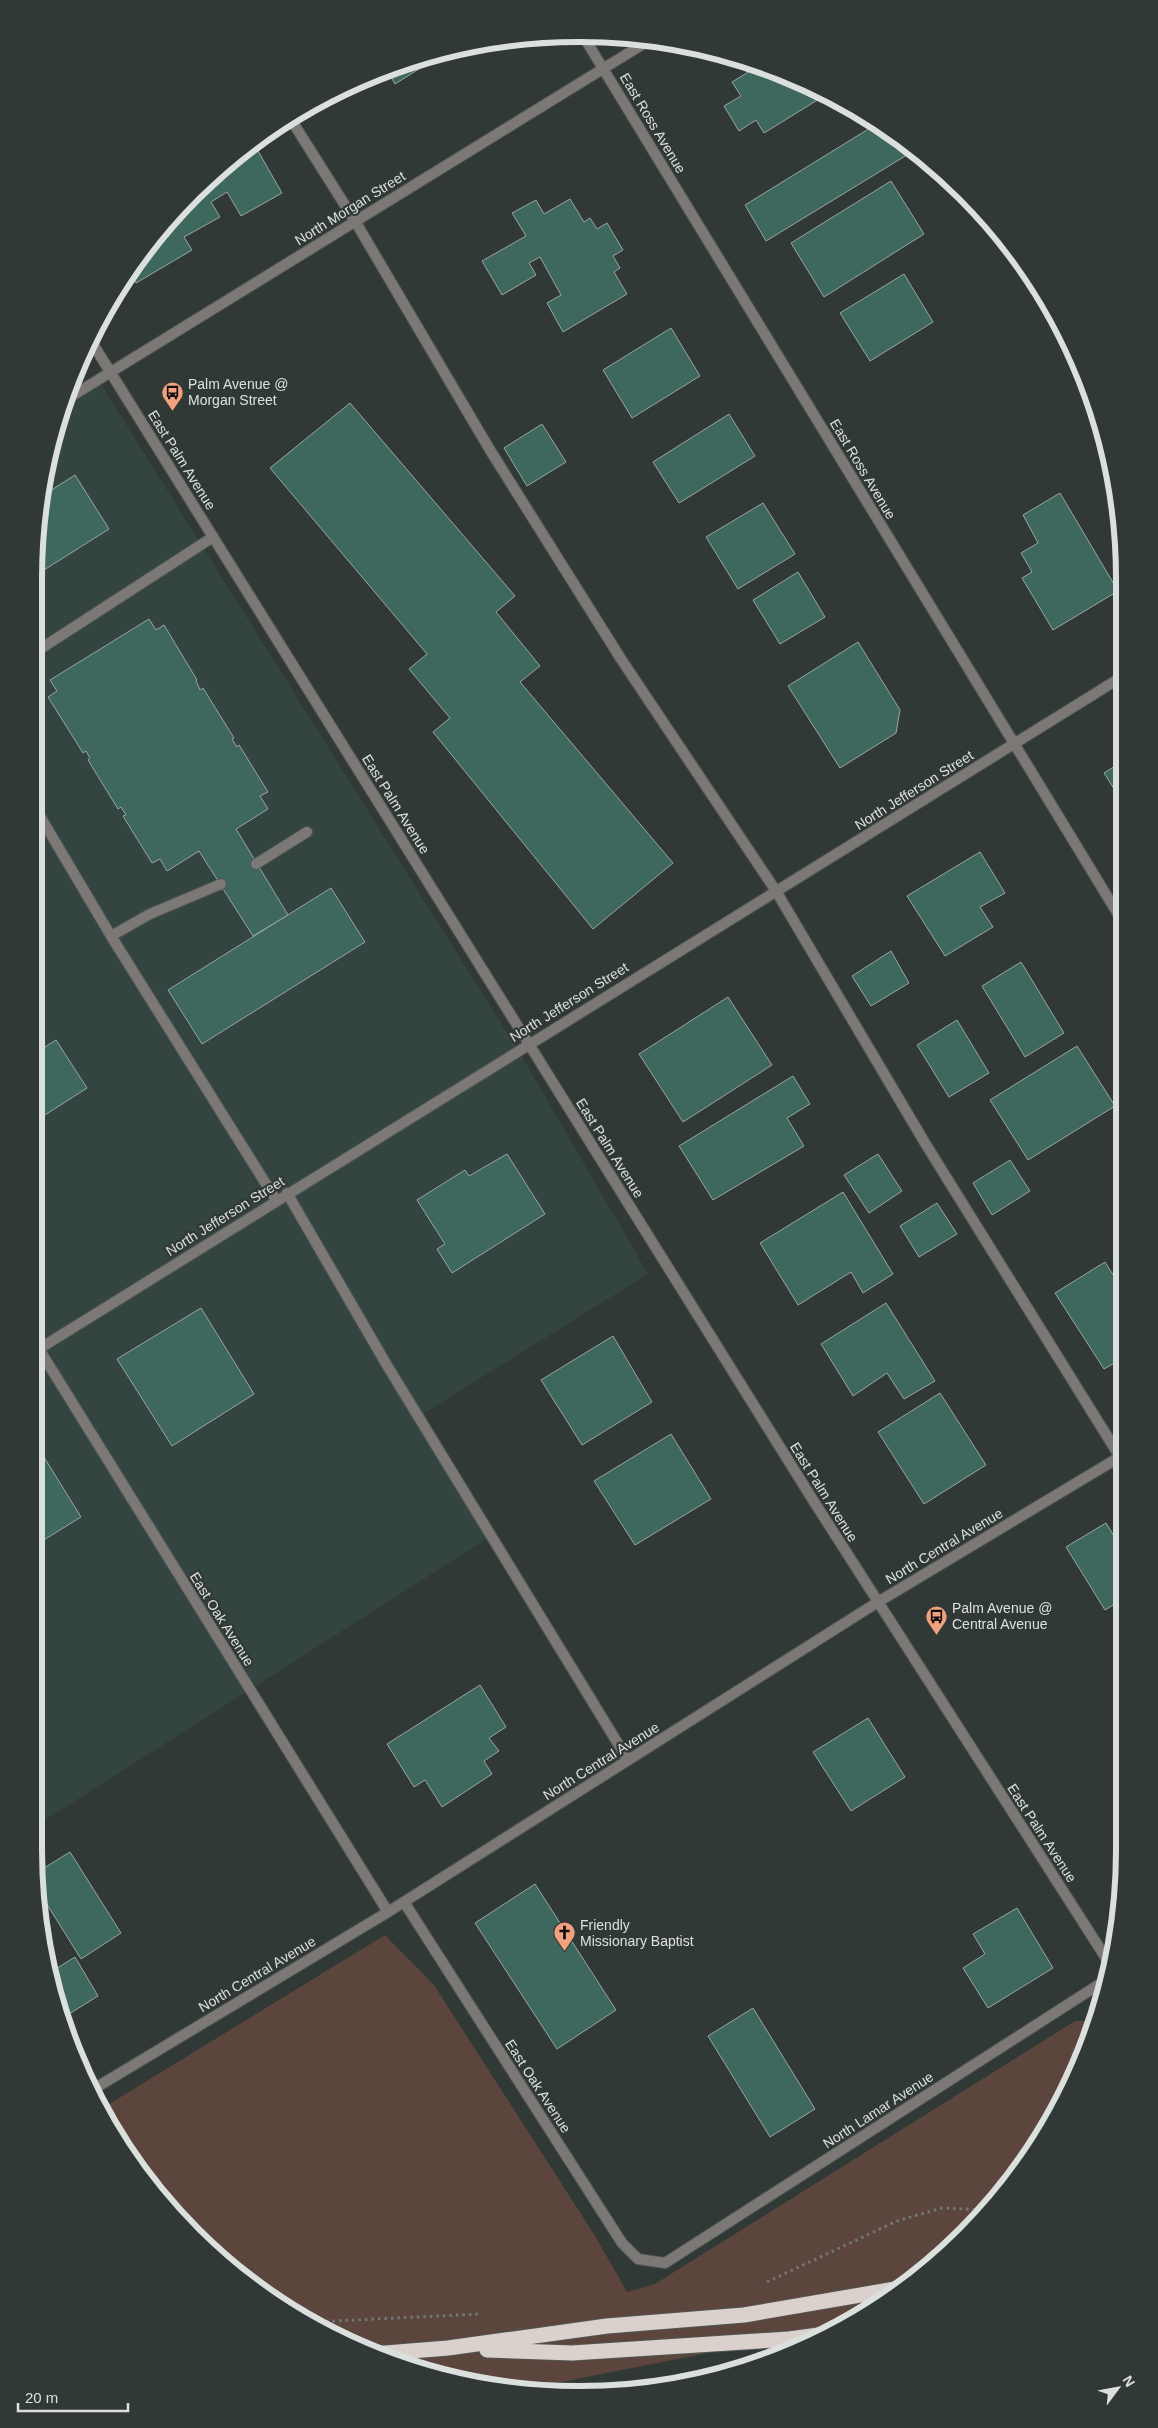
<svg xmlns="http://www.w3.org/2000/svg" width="1158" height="2428" font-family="Arial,sans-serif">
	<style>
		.built { fill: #344440 }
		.green { fill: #5b453c }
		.building { fill: #3e685e; stroke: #9ba5a2 }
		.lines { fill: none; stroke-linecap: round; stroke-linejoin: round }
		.service-casing { stroke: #505755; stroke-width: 12 }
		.minor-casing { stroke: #505755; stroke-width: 12 }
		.tertiary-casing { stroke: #505755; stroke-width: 12 }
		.motorway-casing { stroke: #505755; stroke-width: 17 }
		.path { stroke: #717876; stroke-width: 3; stroke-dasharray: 2.5 4; stroke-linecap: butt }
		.service { stroke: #7c7876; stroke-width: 10 }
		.minor { stroke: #7c7876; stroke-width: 10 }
		.tertiary { stroke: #7c7876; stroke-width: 10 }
		.motorway { stroke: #dad0cc; stroke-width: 15 }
		.labels { text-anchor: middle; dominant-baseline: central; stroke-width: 4.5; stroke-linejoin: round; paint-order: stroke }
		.street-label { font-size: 14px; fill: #dbe0de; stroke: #313937 }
		.poi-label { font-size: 14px; fill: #dbe0de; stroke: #313937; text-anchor: start }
		.rim { fill: none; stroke: #dbe0de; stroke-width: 6 }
	</style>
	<rect width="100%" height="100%" fill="#313937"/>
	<polygon class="built" points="100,383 521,1055 648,1274 413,1420 491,1536 34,1827 34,579 44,472 65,406"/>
	<polygon class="green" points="385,1935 434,1985 597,2239 627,2292 655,2284 1075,2021 1094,2021 1083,2058 1032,2152 965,2234 911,2282 845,2321 743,2346 521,2390 472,2384 370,2353 276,2303 219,2259 147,2181 107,2121 101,2109"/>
	<g class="building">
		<polygon points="446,52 395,84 387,70"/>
		<polygon points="758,66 788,75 824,96 764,133 756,120 739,131 724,106 741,96 732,82"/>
		<polygon points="875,125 915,150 766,241 745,205"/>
		<polygon points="254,144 282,193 241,216 227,192 211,202 220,217 184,237 192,250 136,283 130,271 194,193"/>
		<polygon points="891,181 924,234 824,297 791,243"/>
		<polygon points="570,199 584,222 590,218 597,229 607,223 623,250 613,256 620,268 614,272 627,294 563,332 547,303 561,295 540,257 529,263 536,275 502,295 482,261 526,236 512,213 536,200 544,214"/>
		<polygon points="904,274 933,322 870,361 840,313"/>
		<polygon points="671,328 700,376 632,418 603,370"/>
		<polygon points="350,403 515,596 496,612 540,666 520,682 673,863 593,929 433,732 450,718 409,669 427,654 270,468"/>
		<polygon points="729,414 755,456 679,503 653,462"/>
		<polygon points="542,424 566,462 527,486 504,448"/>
		<polygon points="75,475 109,529 44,570 36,557 42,496"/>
		<polygon points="1060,493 1118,591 1053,630 1022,578 1032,572 1021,553 1038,543 1023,515"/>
		<polygon points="763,503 795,554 738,589 706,537"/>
		<polygon points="798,572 825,617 780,644 753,600"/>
		<polygon points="149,619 156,630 164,625 197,680 196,681 200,690 203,688 234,738 232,739 237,747 239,745 268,792 260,796 268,809 236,829 288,915 253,936 199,851 167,871 160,859 152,863 123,816 126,815 121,807 118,809 88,760 90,758 86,751 83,753 48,697 57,691 50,680"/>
		<polygon points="858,642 900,710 896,733 840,768 788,686"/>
		<polygon points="1120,763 1121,800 1104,773"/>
		<polygon points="980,852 1005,893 980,907 993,927 945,956 907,896"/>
		<polygon points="331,888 365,942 202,1044 168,990"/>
		<polygon points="891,951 909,983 871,1006 852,976"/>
		<polygon points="1021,962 1064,1033 1025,1057 982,986"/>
		<polygon points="728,997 772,1065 683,1122 639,1054"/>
		<polygon points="957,1020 989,1073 949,1097 917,1045"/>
		<polygon points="56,1040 87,1088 34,1122 34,1054"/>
		<polygon points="1077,1046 1115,1106 1028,1160 990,1100"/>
		<polygon points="793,1076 810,1104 787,1118 804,1146 713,1200 679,1146"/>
		<polygon points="507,1154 545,1214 452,1273 437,1249 445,1244 417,1200 465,1170 469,1176"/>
		<polygon points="878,1154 902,1191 869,1213 844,1175"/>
		<polygon points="1010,1160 1030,1191 992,1215 973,1183"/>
		<polygon points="843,1192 893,1274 863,1293 851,1272 798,1305 760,1243"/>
		<polygon points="937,1203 957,1234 919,1257 900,1226"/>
		<polygon points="1105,1262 1122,1289 1123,1358 1104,1369 1055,1293"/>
		<polygon points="886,1303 935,1381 904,1399 887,1373 853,1396 821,1344"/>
		<polygon points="201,1308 254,1394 172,1446 117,1359"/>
		<polygon points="613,1336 652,1402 582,1445 541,1380"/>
		<polygon points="940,1393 986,1465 924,1504 878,1432"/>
		<polygon points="671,1434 711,1499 635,1545 594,1481"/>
		<polygon points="34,1441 81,1517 34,1546"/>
		<polygon points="1106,1523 1123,1551 1123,1599 1105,1610 1066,1547"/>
		<polygon points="480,1685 506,1727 489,1738 499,1751 484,1761 492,1774 442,1807 425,1780 414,1787 387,1744"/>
		<polygon points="868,1718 905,1777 851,1811 813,1752"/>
		<polygon points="70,1852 121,1933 81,1959 38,1890 36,1873"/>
		<polygon points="535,1884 616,2010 557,2049 475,1923"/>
		<polygon points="1017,1908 1053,1968 988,2008 963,1968 985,1954 973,1934"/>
		<polygon points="75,1957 98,1996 61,2019 49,1973"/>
		<polygon points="753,2008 815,2109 770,2137 708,2036"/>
	</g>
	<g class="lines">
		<defs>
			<g id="service">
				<polyline points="290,118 355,221 490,450 621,659 776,891 925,1143 1120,1457"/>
				<polyline points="34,653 213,537"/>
				<polyline points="34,806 111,936 276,1200"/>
				<polyline points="256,864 307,832"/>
				<polyline points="111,936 150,914 221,884"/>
				<polyline points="287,1193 388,1367 628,1760"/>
			</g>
			<g id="minor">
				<polyline points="582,34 1121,919"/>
				<polyline points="67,399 648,41"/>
				<polyline points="34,1341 388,1912"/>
				<polyline points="34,1352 1120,678"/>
				<polyline points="404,1902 622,2243 638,2259 665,2263 1106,1980"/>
				<polyline points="92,2090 388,1912 878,1602 1123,1455"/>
			</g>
			<polyline id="tertiary" points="91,341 811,1497 1111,1966"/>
			<g id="motorway">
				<polyline points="487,2350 572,2353 789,2339 826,2334"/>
				<polyline points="373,2354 448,2348 607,2326 744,2315 901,2288"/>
			</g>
		</defs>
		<use href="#service" class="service-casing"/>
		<use href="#minor" class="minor-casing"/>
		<use href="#tertiary" class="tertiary-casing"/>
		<use href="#motorway" class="motorway-casing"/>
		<g class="path">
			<polyline points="767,2282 897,2221 942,2208 985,2210"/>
			<polyline points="313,2322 480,2314"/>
		</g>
		<use href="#service" class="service"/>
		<use href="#minor" class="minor"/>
		<use href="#tertiary" class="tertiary"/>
		<use href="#motorway" class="motorway"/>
	</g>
	<defs>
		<symbol id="bus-pin" viewBox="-11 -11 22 30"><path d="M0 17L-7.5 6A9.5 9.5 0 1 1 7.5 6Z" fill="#f2a17e" stroke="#313937"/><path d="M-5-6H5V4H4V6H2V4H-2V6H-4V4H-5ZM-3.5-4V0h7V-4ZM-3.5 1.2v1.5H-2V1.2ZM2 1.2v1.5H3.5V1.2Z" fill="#111"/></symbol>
		<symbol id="church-pin" viewBox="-11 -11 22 30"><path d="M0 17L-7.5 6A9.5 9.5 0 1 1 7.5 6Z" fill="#f2a17e" stroke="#313937"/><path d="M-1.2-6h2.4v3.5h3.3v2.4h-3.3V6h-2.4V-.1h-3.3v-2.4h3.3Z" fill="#111"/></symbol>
	</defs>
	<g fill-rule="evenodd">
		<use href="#bus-pin" x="160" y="380" width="25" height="34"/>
		<use href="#bus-pin" x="924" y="1604" width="25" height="34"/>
		<use href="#church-pin" x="552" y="1920" width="25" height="34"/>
	</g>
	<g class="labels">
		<g class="street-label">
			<text transform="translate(653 123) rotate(59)">East Ross Avenue</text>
			<text transform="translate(350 208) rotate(-32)">North Morgan Street</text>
			<text transform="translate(182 460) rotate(58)">East Palm Avenue</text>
			<text transform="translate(863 469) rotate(59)">East Ross Avenue</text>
			<text transform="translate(914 790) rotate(-32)">North Jefferson Street</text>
			<text transform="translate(396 804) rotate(58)">East Palm Avenue</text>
			<text transform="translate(569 1002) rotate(-32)">North Jefferson Street</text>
			<text transform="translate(610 1148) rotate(58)">East Palm Avenue</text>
			<text transform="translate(225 1216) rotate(-32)">North Jefferson Street</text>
			<text transform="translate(824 1492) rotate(58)">East Palm Avenue</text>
			<text transform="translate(944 1546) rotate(-31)">North Central Avenue</text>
			<text transform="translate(222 1619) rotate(58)">East Oak Avenue</text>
			<text transform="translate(601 1761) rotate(-32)">North Central Avenue</text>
			<text transform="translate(1042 1833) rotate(57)">East Palm Avenue</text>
			<text transform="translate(257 1974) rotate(-31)">North Central Avenue</text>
			<text transform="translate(538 2086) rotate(57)">East Oak Avenue</text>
			<text transform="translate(878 2110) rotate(-33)">North Lamar Avenue</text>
		</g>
		<g class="poi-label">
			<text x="188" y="384">Palm Avenue @<tspan x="188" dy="16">Morgan Street</tspan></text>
			<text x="952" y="1608">Palm Avenue @<tspan x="952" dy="16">Central Avenue</tspan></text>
			<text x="580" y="1925">Friendly<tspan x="580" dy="16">Missionary Baptist</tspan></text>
		</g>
	</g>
	<path d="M0 0H1158V2428H0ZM578 42H580A536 536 0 0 1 1116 578V1850A536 536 0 0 1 580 2386H578A536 536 0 0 1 42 1850V578A536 536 0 0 1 578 42Z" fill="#313937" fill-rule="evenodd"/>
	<path class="rim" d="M578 42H580A536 536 0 0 1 1116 578V1850A536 536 0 0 1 580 2386H578A536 536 0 0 1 42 1850V578A536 536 0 0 1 578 42Z"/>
	<g transform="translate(1118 2388) rotate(58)" stroke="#313937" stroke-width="4" paint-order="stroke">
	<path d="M0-4L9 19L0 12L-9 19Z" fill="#dbe0de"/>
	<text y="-8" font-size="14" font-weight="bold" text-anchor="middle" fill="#dbe0de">N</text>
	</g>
	<path d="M18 2403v8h110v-8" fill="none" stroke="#dbe0de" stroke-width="2.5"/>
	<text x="25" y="2403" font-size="15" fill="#dbe0de" stroke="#313937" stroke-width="4" paint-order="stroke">20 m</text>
</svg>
